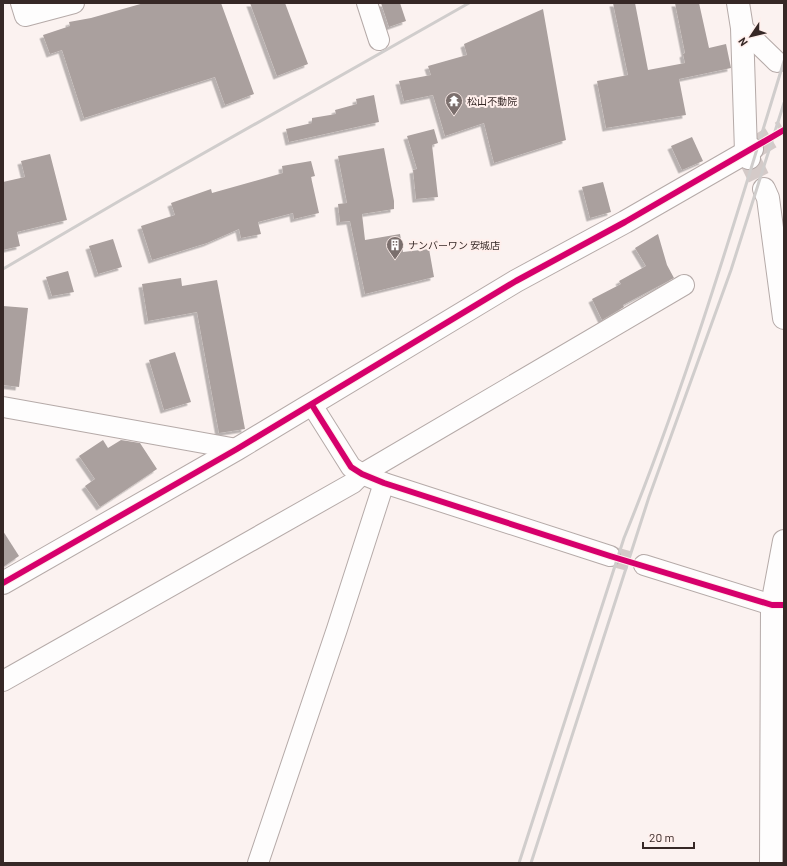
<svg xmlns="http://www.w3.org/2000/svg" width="787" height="866" font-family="Barlow,'Noto Sans JP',sans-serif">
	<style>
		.building { fill: #aaa09e; filter: url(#shadow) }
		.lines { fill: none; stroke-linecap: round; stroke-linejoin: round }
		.minor-tunnel { stroke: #d4cac8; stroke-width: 20; stroke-dasharray: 20 10; stroke-linecap: butt }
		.tertiary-tunnel { stroke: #d4cac8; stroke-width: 22; stroke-dasharray: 22 11; stroke-linecap: butt }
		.minor-casing { stroke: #b5aaa8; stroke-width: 22 }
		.tertiary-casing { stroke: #b5aaa8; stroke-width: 24 }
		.minor { stroke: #fefdfd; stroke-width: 20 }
		.tertiary { stroke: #fefdfd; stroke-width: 22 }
		.rail { stroke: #d0cdcc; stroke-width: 3 }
		.cycleway-casing { stroke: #ffefec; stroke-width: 8 }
		.cycleway { stroke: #d6006c; stroke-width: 6 }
		.labels { text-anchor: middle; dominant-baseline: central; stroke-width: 4; stroke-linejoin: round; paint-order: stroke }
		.poi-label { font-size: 10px; fill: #362826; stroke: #ffefec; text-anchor: start }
	</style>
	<defs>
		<filter id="shadow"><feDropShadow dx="-3.5" dy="3.5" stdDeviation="0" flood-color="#0004"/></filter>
	</defs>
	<rect width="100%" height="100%" fill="#fbf2f0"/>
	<g class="building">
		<polygon points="144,3 221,3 254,94 225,105 215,77 84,118 62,50 50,54 43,35 70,26 69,22 91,18"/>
		<polygon points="250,3 285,3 308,64 277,76"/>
		<polygon points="381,3 400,3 406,21 389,27"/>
		<polygon points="613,3 635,3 648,70 685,63 683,54 685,53 675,3 699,3 709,48 726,44 731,68 679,79 686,115 606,128 597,81 628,75"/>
		<polygon points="543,9 566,140 494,163 484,123 445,136 433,95 404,101 399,81 431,75 428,66 467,55 464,44"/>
		<polygon points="374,95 379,122 289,142 286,129 312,123 312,118 336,114 335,110 357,104 356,99"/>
		<polygon points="434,129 438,143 432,145 438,197 416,199 413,170 417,169 407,136"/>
		<polygon points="692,137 703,161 682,170 671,146"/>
		<polygon points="384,148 394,201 394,209 362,214 365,240 400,234 403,252 429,249 434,277 365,294 350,221 340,222 338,204 347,203 338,156"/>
		<polygon points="50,154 67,220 17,232 20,246 3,250 3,182 25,177 21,161"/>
		<polygon points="311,161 315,176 311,177 319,213 294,219 293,213 258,222 261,234 241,238 239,229 207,243 152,260 141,226 175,215 171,203 211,189 212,193 283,173 282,166"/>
		<polygon points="603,182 611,212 590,218 582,187"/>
		<polygon points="658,234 667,265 674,278 623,305 624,307 602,320 592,299 621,284 619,281 646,266 635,248"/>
		<polygon points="113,239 122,267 98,274 89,246"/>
		<polygon points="68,271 74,292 52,296 46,277"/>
		<polygon points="181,278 182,286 217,280 245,429 219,433 197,312 148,321 142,284"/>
		<polygon points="3,306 28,308 19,387 3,385"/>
		<polygon points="175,352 191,402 164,410 149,360"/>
		<polygon points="103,440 108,448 121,440 140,443 157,469 100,507 85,486 95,479 79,456"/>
		<polygon points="3,531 19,556 3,567"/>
	</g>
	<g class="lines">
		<polyline class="minor-tunnel" points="610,556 644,565"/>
		<g class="tertiary-tunnel">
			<polyline points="752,149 784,130"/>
			<polyline points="749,158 764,189"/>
		</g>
		<defs>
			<g id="minor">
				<polyline points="21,3 25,16 74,3"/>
				<polyline points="367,3 379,40"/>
				<polyline points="742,28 777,62"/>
				<polyline points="312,405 351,467 362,474 384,483 610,556"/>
				<polyline points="3,407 237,449"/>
				<polyline points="644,565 772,605 784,605"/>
				<polyline points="3,681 353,483 362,474 684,285"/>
				<polyline points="258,863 337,629 384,483"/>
			</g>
			<g id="tertiary">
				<polyline points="738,3 742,28 746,152 749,158"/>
				<polyline points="764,189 768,198 784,318"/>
				<polyline points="3,583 237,449 516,281 625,222 752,149"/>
				<polyline points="771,863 772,605 784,541"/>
			</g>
		</defs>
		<use href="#minor" class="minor-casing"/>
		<use href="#tertiary" class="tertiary-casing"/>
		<use href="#minor" class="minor"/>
		<use href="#tertiary" class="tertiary"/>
		<g class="rail">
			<polyline points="3,269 121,200 469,3"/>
			<path d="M519 863 624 538C687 383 735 221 784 61"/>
			<polyline points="531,863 649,497 731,270 784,103"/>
		</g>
		<defs>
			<g id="cycleway">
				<polyline points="312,405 351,467 362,474 384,483 610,556 772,605 784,605"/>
				<polyline points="3,583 237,449 516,281 625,222 784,130"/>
			</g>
		</defs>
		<use href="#cycleway" class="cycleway-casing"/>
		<use href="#cycleway" class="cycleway"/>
	</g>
	<defs>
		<symbol id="temple-pin" viewBox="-11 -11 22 30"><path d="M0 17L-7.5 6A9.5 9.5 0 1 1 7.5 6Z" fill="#7b6f6d" stroke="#ffefec"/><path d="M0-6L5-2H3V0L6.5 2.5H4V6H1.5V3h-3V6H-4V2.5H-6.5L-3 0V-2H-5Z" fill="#fff"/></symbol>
		<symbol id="building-pin" viewBox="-11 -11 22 30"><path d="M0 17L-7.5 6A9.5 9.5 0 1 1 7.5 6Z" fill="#7b6f6d" stroke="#ffefec"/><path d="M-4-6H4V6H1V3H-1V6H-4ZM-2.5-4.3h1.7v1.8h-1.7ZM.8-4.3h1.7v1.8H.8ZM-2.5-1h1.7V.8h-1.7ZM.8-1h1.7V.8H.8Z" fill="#fff"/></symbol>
	</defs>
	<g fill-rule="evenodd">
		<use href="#temple-pin" x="444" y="91" width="20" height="27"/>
		<use href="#building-pin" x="385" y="235" width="20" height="27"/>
	</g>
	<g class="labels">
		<g class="poi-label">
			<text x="467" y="101">松山不動院</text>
			<text x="408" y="245">ナンバーワン 安城店</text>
		</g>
	</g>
	<rect width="787" height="866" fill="none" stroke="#362826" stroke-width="8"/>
	<g transform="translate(751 36) rotate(235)" stroke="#ffefec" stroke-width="3" paint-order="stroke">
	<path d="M0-3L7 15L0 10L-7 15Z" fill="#362826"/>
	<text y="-6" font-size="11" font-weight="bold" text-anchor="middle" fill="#362826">N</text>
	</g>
	<path d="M643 842v6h51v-6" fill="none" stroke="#362826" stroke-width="2"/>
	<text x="649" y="842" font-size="12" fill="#362826" stroke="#ffefec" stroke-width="3" paint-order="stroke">20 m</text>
</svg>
